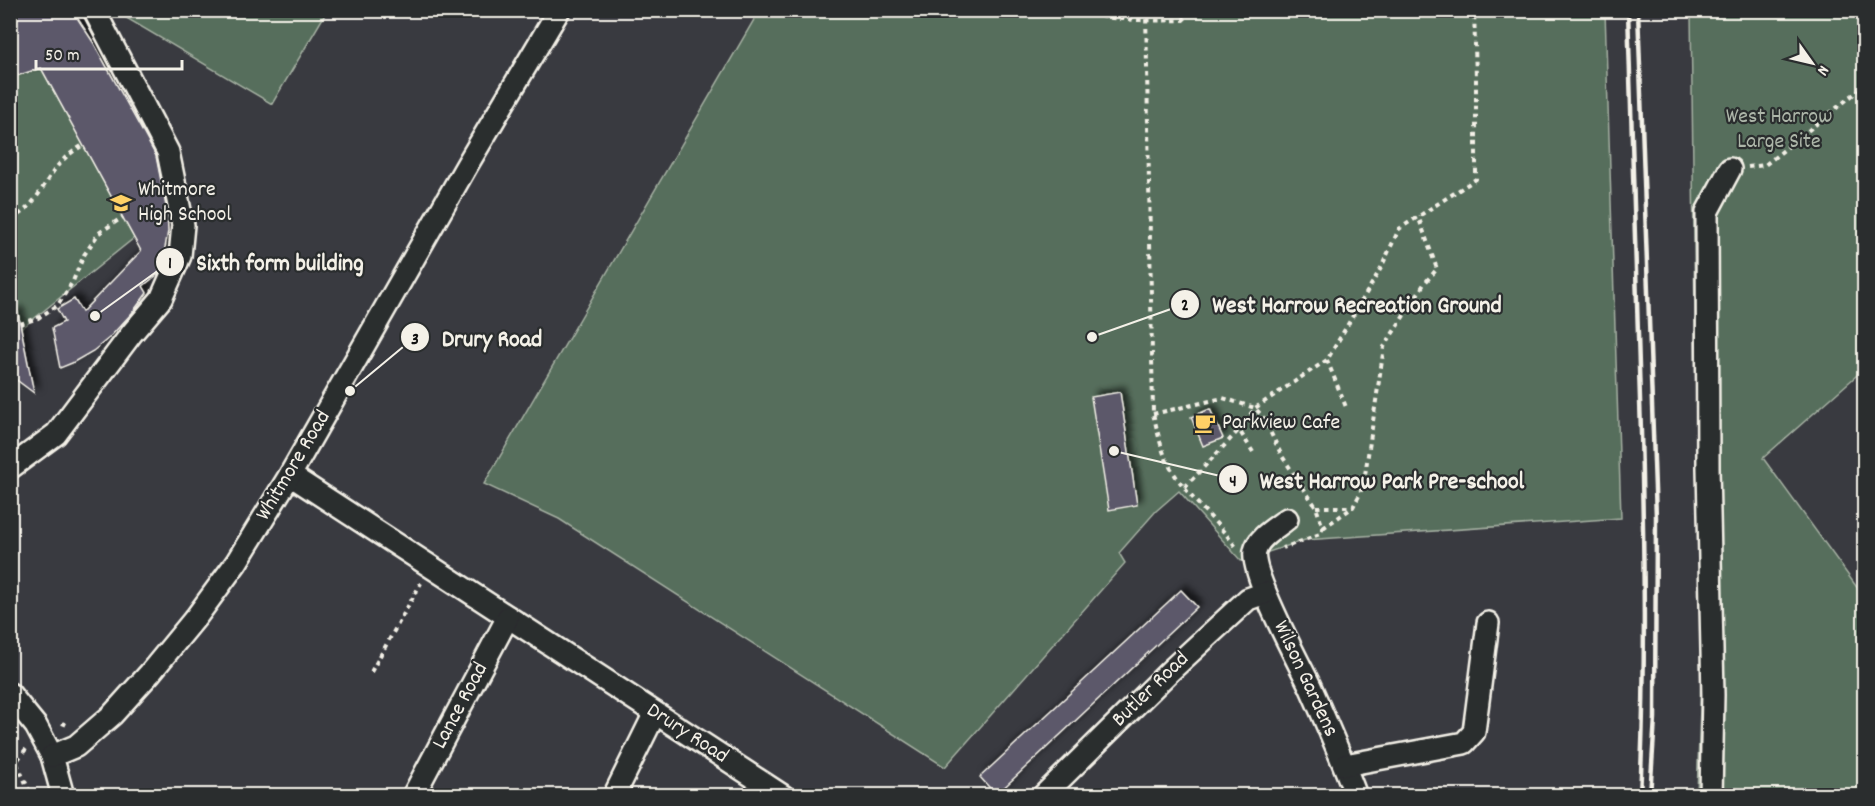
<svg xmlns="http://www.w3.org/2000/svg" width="1875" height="806" font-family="Dekko,sans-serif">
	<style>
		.green { fill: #566e5c; stroke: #a5b0a2; stroke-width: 1.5 }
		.building { fill: #5b596a; stroke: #f4f1e8; stroke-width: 1.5; filter: url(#shadow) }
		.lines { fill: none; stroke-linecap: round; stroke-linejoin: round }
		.minor-casing { stroke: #f4f1e8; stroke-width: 26 }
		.path { stroke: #f4f1e8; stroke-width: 4; stroke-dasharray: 4.5 4.5; stroke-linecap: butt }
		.minor { stroke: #2a2d2e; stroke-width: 21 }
		.rail { stroke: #f4f1e8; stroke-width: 4.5 }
		.labels { text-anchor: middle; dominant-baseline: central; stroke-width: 4.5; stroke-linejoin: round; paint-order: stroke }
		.park-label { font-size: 22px; fill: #adb6a9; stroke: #2a2d2e }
		.poi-label { font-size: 22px; fill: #f4f1e8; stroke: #2a2d2e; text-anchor: start }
		.street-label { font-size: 22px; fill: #f4f1e8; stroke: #2a2d2e }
		.leader { fill: none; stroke: #f4f1e8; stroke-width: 2 }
		.callout-dot { fill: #f4f1e8; stroke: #2a2d2e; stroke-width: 2 }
		.mark-label { font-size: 18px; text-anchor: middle; font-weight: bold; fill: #111 }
		.callout-label { font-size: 24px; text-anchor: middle; font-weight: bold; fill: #f4f1e8; stroke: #2a2d2e; stroke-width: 4.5; stroke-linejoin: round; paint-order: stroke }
	</style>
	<defs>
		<filter id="shadow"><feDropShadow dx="5.5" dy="-5.5" stdDeviation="3" flood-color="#0009"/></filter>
	</defs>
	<rect width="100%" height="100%" fill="#393a40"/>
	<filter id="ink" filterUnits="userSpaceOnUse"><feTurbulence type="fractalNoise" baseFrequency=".0167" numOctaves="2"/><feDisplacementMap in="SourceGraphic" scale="12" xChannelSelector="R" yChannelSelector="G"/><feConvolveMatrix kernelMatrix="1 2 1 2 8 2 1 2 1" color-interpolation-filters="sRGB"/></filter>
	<g filter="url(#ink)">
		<g class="green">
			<polygon points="113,10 327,10 327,11 272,104"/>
			<polygon points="759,11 1605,11 1621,518 1305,540 1241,561 1179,491 1156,511 1119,553 1125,563 945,767 559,519 484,484"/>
			<polygon points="1691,11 1864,11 1864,369 1763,458 1864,597 1864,795 1697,795 1702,648 1697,478"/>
			<polygon points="41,68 134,238 21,329 10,274 10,78"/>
		</g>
		<g class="building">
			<polygon points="10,10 72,10 93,42 156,156 167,211 168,231 162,265 158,274 143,286 147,293 132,313 109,338 93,351 72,363 60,368 52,328 64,322 57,309 74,299 82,312 141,251 41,68 10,78"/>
			<polygon points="18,313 34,393 10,375 10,314"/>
			<polygon points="1120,392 1137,505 1109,510 1091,397"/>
			<polygon points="1210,409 1223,438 1203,446 1191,417"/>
			<polygon points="1181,590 1197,607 996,795 980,777"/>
		</g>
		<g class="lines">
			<defs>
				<g id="minor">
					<polyline points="10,468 56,434 132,333 161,299 180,256 183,225 168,152 94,10"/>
					<polyline points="290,475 783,796"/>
					<path d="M1287 519C1276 528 1258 537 1255 551 1250 573 1298 661 1310 686 1326 722 1342 758 1356 796"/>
					<polyline points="10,694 36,726 52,756 63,796"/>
					<polyline points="52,756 76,746 112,715 150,673 197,616 236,563 290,475 467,165 559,10"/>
					<polyline points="1345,765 1464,743 1474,732 1488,623"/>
					<polyline points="413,796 508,617"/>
					<polyline points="614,796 655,713"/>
					<polyline points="1043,796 1170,671 1248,599 1265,593"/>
					<polyline points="1711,796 1713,695 1708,468 1707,212 1730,169"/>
				</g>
			</defs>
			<use href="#minor" class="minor-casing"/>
			<g class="path">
				<path d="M1075 10C1110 21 1147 21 1183 20L1193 10"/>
				<path d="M1146 10 1153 414C1157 428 1160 445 1166 459 1182 493 1214 517 1236 547"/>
				<polyline points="1748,167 1765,165 1864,86"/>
				<path d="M10 219C39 207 43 179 64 159 69 154 77 149 83 145"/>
				<polyline points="20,324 38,318 58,305 73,281 84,255 99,233 123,217"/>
				<polyline points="1327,360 1346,407"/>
				<polyline points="1153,414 1223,398 1255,408 1263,417 1282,456 1316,507 1323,528 1320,534 1283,548"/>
				<polyline points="1253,452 1239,430 1255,408 1327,360 1381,268 1399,229 1476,179 1476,78 1474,10"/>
				<polyline points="1185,487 1239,430"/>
				<polyline points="1316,507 1353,507 1360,494 1365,475 1384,347 1424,284 1437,269 1418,216"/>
				<polyline points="1323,528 1352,508"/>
				<polyline points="371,672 421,583"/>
				<polyline points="62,723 69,726"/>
				<polyline points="26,749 16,762 29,790"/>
			</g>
			<use href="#minor" class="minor"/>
			<g class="rail">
				<path d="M1628 10C1633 151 1638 292 1641 432 1644 554 1646 674 1640 796"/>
				<polyline points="1638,10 1656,517 1655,718 1650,796"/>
			</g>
		</g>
	</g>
	<defs>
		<symbol id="school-bare" viewBox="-9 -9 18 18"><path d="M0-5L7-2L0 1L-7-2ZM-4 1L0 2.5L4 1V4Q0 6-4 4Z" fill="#ffd166" stroke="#2a2d2e" stroke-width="2.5" paint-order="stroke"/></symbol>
		<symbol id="cafe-bare" viewBox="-9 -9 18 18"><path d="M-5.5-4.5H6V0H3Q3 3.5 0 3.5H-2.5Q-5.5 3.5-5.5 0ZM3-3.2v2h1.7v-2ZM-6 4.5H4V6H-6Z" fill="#ffd166" stroke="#2a2d2e" stroke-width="2.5" paint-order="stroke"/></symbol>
	</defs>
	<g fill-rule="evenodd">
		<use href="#school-bare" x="106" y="188" width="30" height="30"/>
		<use href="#cafe-bare" x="1190" y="408" width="30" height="30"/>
	</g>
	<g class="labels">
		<g class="park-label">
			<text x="1779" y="117">West Harrow<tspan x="1779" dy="25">Large Site</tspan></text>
		</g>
		<g class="poi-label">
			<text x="138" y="190">Whitmore<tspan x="138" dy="25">High School</tspan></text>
			<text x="1222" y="423">Parkview Cafe</text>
		</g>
		<g class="street-label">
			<text transform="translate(294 466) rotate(-59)">Whitmore Road</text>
			<text transform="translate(1305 679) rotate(65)">Wilson Gardens</text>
			<text transform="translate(1151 690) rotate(-44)">Butler Road</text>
			<text transform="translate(461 706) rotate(-62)">Lance Road</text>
			<text transform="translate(687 734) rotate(33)">Drury Road</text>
		</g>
	</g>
	<path class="leader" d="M95 316L170 262M1092 337L1185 304M350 391L415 337M1114 451L1233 479"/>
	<g class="callout-dot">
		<circle cx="95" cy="316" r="6"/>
		<circle cx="1092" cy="337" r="6"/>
		<circle cx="350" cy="391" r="6"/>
		<circle cx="1114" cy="451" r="6"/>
		<circle cx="170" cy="262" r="15"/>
		<circle cx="1185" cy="304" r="15"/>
		<circle cx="415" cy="337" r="15"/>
		<circle cx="1233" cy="479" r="15"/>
	</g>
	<g class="mark-label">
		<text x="170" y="268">1</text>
		<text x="1185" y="310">2</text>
		<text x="415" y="344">3</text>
		<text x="1233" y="486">4</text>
	</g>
	<g class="callout-label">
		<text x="280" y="270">Sixth form building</text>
		<text x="1357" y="312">West Harrow Recreation Ground</text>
		<text x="492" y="346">Drury Road</text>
		<text x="1392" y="488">West Harrow Park Pre-school</text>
	</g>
	<rect width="1875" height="806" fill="none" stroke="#2a2d2e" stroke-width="36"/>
	<rect x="18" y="18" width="1839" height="770" fill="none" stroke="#f4f1e8" stroke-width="2" filter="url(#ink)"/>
	<g transform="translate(1812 63) rotate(124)" stroke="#2a2d2e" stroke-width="4.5" paint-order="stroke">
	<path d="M0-4.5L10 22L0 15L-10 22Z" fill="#f4f1e8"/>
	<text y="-9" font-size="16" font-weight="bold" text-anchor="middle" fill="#f4f1e8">N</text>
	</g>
	<path d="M36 60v9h146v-9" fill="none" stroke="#f4f1e8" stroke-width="3"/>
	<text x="45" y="60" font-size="18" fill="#f4f1e8" stroke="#2a2d2e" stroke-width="4.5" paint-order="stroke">50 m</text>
</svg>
